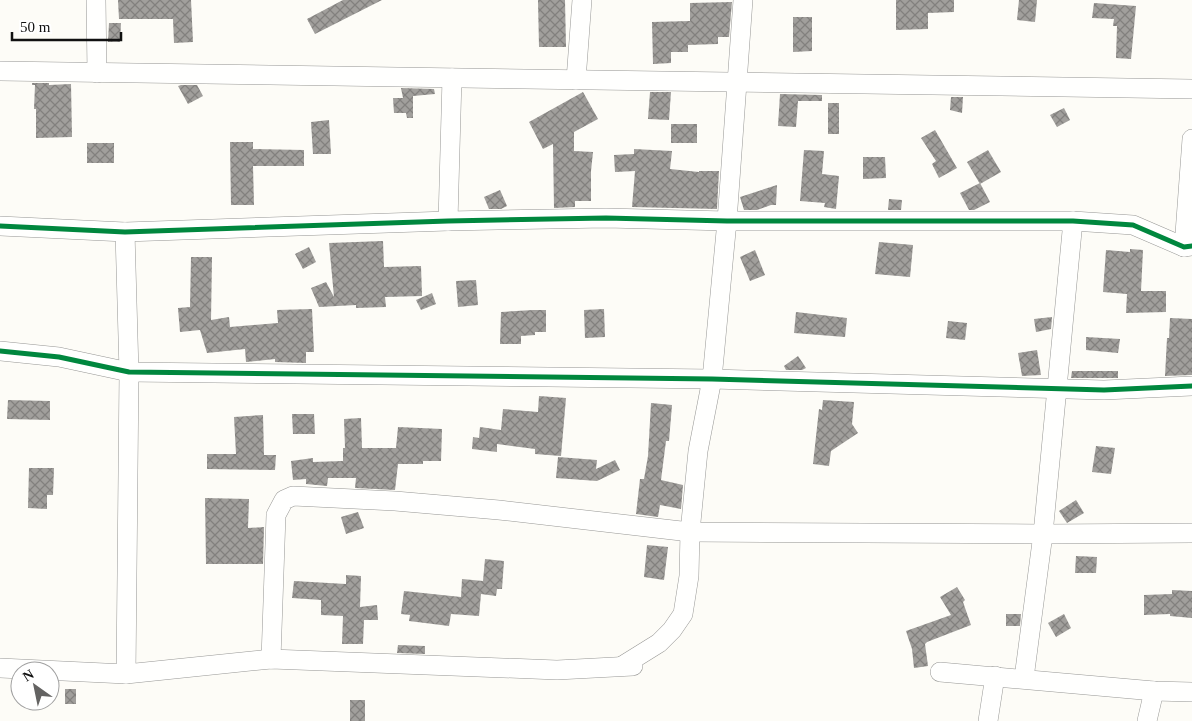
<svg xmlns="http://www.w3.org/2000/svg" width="1192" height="721" font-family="'Times New Roman',serif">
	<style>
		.building { fill: url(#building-cross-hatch) }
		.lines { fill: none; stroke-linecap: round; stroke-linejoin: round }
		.minor-casing { stroke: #979795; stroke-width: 20 }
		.minor { stroke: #fffffe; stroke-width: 19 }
		.cycleway-casing { stroke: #fff; stroke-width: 8 }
		.cycleway { stroke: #00873e; stroke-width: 5 }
	</style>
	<defs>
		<pattern id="building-cross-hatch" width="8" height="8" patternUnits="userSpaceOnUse" patternTransform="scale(1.25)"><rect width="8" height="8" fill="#a19f9c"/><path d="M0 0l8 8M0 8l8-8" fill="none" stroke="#82807e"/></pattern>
	</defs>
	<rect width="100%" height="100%" fill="#fdfcf7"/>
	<g class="building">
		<polygon points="118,0 191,0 193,42 174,43 173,19 119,19"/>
		<polygon points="343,0 382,0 315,34 307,19"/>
		<polygon points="538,0 565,0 566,47 539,47"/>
		<polygon points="896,0 954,0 954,12 928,13 928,29 896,30"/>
		<polygon points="1019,0 1037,0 1035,22 1017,20"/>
		<polygon points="732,2 729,37 718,37 718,44 688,45 688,52 671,52 671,63 653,64 652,22 690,21 690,3"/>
		<polygon points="1094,3 1136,6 1131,59 1116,58 1117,26 1113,26 1114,19 1092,18"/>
		<polygon points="793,17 812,17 812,51 793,52"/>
		<polygon points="109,23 121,23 120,42 108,42"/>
		<polygon points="32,83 49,83 49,85 71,84 72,137 36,138 36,109 34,109 35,85 32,85"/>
		<polygon points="181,85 197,85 203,96 188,104 178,86"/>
		<polygon points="401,88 434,89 435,94 413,96 413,118 407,118 406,113 394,113 393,98 403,98"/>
		<polygon points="583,92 598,119 574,132 574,151 593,152 591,171 591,201 575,201 575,207 554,208 553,144 543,149 529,122"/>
		<polygon points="650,92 671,92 669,120 648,119"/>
		<polygon points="780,94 822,95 822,101 798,101 796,127 778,126"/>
		<polygon points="951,97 963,97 962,113 950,110"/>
		<rect x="828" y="103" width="11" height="31"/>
		<polygon points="1064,108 1070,120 1057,127 1050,115"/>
		<polygon points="329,120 331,154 313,154 311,122"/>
		<rect x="671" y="124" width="26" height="19"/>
		<polygon points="935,130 957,168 939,178 932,164 936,161 921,138"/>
		<polygon points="230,142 253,142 253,149 304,150 304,166 253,166 254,205 231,205"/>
		<rect x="87" y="143" width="27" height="20"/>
		<polygon points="634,149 672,151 670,169 699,172 699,171 719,171 717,209 632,207 635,171 615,172 614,155 634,154"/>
		<polygon points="804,150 824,151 822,174 839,176 836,209 824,207 825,203 800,201"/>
		<polygon points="988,150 1001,172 980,184 967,162"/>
		<polygon points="863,157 885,157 886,178 863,179"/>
		<polygon points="980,183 990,202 974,210 969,210 960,193"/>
		<polygon points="777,185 776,205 771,205 757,210 744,210 740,197"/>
		<polygon points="500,190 507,206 501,209 489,209 484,197"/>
		<polygon points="889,199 902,200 901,210 888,210"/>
		<polygon points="383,241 384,267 421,266 422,296 385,297 386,307 356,308 356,305 319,307 311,288 326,282 334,297 329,243"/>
		<polygon points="879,242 913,245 910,277 875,274"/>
		<polygon points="309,247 316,262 303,269 295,254"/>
		<polygon points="1130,249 1143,250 1141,291 1166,291 1166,312 1126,313 1127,294 1103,292 1106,250 1130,252"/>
		<polygon points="755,250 765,275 750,281 740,257"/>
		<polygon points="191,257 212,257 211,320 229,317 230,327 278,323 277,310 312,309 314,352 306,352 306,363 275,362 275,359 246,362 245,349 207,353 200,330 180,332 178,308 190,307"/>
		<polygon points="476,280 478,305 458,307 456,281"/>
		<polygon points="432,293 436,304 421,310 416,300"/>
		<polygon points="604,309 605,337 585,338 584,310"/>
		<polygon points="533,310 546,310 546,332 535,332 535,335 521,336 521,344 500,344 501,312"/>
		<polygon points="796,312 847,318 845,337 794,333"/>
		<polygon points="1052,317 1051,329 1036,332 1034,319"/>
		<polygon points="1170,318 1192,319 1192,375 1165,376 1167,338 1169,338"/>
		<polygon points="948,321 967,323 965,340 946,338"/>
		<polygon points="1086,337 1120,339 1118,353 1086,350"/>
		<polygon points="1037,350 1041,375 1022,376 1018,353"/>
		<polygon points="798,356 806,368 802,370 786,370 784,366"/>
		<polygon points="1072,371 1118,371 1118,378 1071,378"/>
		<polygon points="539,396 566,398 561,456 535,454 535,449 497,444 497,452 472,449 473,437 479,438 480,427 501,430 503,409 538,412"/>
		<polygon points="8,400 50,401 50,420 7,419"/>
		<polygon points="823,400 854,402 852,424 858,433 831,451 829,466 813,464 819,409 822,410"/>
		<polygon points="651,403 672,405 669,441 666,441 661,480 683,485 681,509 660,505 658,517 636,514 640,479 644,479 648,456"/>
		<polygon points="292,414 314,414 315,434 293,434"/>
		<polygon points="263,415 264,455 276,455 275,470 207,469 207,454 236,454 234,417"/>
		<polygon points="361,418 362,448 396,448 398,427 442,429 441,461 423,461 423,464 398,464 395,490 355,488 356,478 328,478 327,486 306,484 306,479 293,480 291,461 313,458 313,462 343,461 343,448 345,448 344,419"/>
		<polygon points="1096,446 1115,448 1111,474 1092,472"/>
		<polygon points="558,457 597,460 596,469 615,460 620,470 597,481 556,478"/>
		<polygon points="29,468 54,468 53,495 47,495 47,509 28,508"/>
		<polygon points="205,498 249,499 248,528 264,527 263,564 206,564"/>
		<polygon points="1076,500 1084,513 1067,523 1059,511"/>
		<polygon points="358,512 364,528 346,534 341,517"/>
		<polygon points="647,545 668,547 664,580 644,577"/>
		<polygon points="1076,556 1097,557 1096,573 1075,573"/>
		<polygon points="485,559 504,561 502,589 497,589 496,596 481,594 479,616 451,614 449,626 409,621 410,615 401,614 404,591 461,597 462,579 483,581"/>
		<polygon points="346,575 361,576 360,607 377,605 378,620 364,620 363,644 342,644 343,616 321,615 321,600 292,598 294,581 346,584"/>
		<polygon points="957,587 965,600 963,602 971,625 927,642 925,644 928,666 914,668 912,649 906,631 951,615 940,597"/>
		<polygon points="1172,590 1192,591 1192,618 1170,616 1170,614 1144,615 1144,595 1172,594"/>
		<polygon points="1006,614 1021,614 1020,626 1006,626"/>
		<polygon points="1064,614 1071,628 1056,637 1048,623"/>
		<polygon points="398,645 425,646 425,654 397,653"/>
		<rect x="65" y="689" width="11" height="15"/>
		<rect x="350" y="700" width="15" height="21"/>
	</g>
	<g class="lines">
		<defs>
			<g id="minor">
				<polyline points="96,0 97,73"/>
				<polyline points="0,71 1192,89"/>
				<polyline points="576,80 582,0"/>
				<polyline points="448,221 452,78"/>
				<polyline points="0,226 125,232 448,221 606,218 727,221 1073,221 1133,225 1184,247 1192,246"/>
				<polyline points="125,232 129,372 126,674"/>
				<polyline points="1184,247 1192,139"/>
				<polyline points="0,351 59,357 129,372 712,379 1104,390 1192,386"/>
				<polyline points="271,659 276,515 284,500 293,496 395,501 499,510 690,532 1043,534 1192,533"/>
				<polyline points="622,666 659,643 672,630 683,614 689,576 690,532 698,451 712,379 727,221 743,0"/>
				<polyline points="0,668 126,674 271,659 557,670 633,666"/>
				<polyline points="940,672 1154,691 1192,692"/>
				<polyline points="1024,678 1043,534 1073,221"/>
				<polyline points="988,721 995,676"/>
				<polyline points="1147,721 1154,691"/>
			</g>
		</defs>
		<use href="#minor" class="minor-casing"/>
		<use href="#minor" class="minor"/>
		<defs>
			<g id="cycleway">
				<polyline points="0,226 125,232 448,221 606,218 727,221 1073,221 1133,225 1184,247 1192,246"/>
				<polyline points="0,351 59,357 129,372 712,379 1104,390 1192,386"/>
			</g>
		</defs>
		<use href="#cycleway" class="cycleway-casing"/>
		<use href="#cycleway" class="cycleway"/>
	</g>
	<g transform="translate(35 686) rotate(327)"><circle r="24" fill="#ffffff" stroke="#a0a0a0"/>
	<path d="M0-4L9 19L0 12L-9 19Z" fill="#646362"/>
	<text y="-8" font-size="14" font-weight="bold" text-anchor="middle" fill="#111111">N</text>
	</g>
	<path d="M12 32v8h109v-8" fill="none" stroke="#111111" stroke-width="2.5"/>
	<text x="20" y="32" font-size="15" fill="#111111" stroke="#ffffff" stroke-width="4" paint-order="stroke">50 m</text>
</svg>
